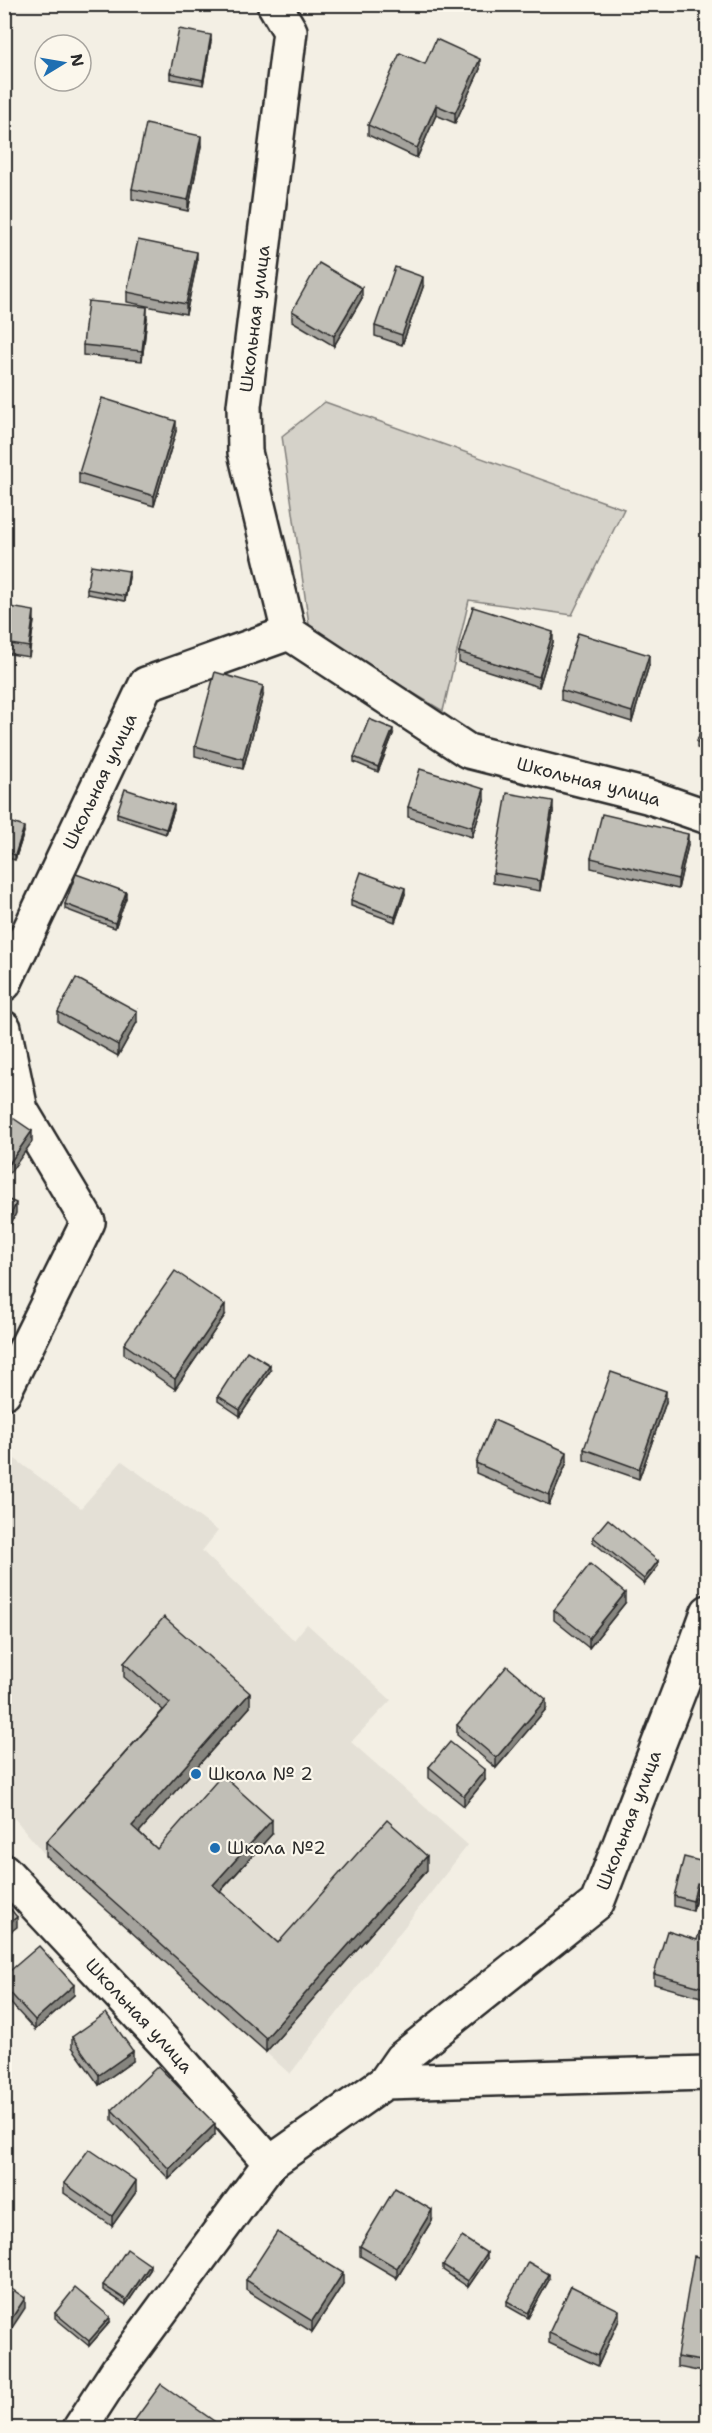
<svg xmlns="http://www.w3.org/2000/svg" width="712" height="2433" font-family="'Shantell Sans',sans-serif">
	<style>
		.built { fill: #e4e0d6 }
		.green { fill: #d5d2c9; stroke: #807e7a; stroke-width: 1.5 }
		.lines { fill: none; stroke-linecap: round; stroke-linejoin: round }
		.street-casing { stroke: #2b2b2b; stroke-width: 38 }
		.street { stroke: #fbf7ec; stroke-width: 33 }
		.wall { fill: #a5a39d; stroke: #2b2b2b; stroke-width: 1.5 }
		.shaded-wall { fill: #86857f; stroke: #2b2b2b; stroke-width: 1.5 }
		.building { fill: #c0beb6; stroke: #2b2b2b; stroke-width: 1.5 }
		.poi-dot { fill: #1f6fb2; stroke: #fbf7ec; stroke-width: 2 }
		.labels { text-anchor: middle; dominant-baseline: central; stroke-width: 4.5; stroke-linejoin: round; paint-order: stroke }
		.street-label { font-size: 18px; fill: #2b2b2b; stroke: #fbf7ec }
		.poi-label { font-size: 18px; fill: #2b2b2b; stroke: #fbf7ec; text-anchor: start }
	</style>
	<rect width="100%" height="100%" fill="#f3efe4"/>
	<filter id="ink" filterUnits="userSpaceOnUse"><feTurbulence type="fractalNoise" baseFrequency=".0167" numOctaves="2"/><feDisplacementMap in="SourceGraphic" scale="12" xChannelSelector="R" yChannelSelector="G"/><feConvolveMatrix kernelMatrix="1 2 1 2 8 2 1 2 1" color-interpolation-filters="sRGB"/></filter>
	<g filter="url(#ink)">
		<polygon class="built" points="15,1459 81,1508 122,1461 218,1531 202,1551 294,1640 307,1624 391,1700 351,1742 468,1845 290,2074 46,1856 5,1807 4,1479"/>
		<polygon class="green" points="325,402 624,509 572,615 469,600 443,711 310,631 282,436"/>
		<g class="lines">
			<defs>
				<g id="street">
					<path id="s1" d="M289 633 468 751 647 796 708 817"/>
					<path id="s2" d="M4 984 146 684 289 633 245 452 244 406 290 31 274 4"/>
					<polyline points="4,1028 21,1110 88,1222 4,1392"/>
					<path id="s3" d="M4 1871 165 2043 270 2163"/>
					<polyline points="385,2082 708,2073"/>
					<path id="s4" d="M80 2428 117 2371 270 2163 385 2082 401 2059 597 1903 683 1681 708 1612"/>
				</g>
			</defs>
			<use href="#street" class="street-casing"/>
			<use href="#street" class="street"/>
		</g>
		<g class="wall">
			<polygon points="211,41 203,85 170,79 170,73"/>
			<polygon points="425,64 480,69 455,123 436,115 417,158 368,135 368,125"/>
			<polygon points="201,146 188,211 132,199 132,189"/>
			<polygon points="197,262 186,314 127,302 127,292"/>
			<polygon points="423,287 402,345 375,336 375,326"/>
			<polygon points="362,298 334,346 292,321 292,311"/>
			<polygon points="147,318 142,361 83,355 83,345"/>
			<polygon points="176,431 154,506 79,484 79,473"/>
			<polygon points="129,577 125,601 87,594 87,589"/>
			<polygon points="4,606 34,621 29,657 4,653"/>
			<polygon points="553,642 539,687 459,662 459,652"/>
			<polygon points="649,665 632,722 561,700 561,690"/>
			<polygon points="263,696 243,769 195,756 195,746"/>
			<polygon points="708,704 708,751 697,748 697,742"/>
			<polygon points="393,734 378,772 354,762 354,757"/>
			<polygon points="484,800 472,837 408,817 408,807"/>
			<polygon points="174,810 166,834 117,818 117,813"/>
			<polygon points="553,812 540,891 493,883 493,873"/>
			<polygon points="4,820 24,832 15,860 4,857"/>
			<polygon points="688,845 678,889 591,868 591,858"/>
			<polygon points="405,894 395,922 351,906 351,900"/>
			<polygon points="126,898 115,928 65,909 65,904"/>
			<polygon points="58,1012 137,1022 118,1056 58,1022"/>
			<polygon points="708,1108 708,1131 704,1130 704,1119"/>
			<polygon points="225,1315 175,1389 124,1354 124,1344"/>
			<polygon points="270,1371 240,1416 218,1401 218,1396"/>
			<polygon points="666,1402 639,1479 584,1460 584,1449"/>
			<polygon points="567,1462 549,1505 476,1473 476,1463"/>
			<polygon points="593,1537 658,1566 644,1584 593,1542"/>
			<polygon points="625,1603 589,1648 554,1620 554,1610"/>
			<polygon points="124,1663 250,1707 139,1832 157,1849 272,1834 220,1892 278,1943 427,1870 266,2052 46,1856 46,1842 163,1710 124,1677"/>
			<polygon points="546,1709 496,1768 457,1735 457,1725"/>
			<polygon points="429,1767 485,1780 464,1806 429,1778"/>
			<polygon points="708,1863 708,1896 697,1893 693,1911 674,1906 674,1896"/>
			<polygon points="708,1917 708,1999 654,1984 654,1974 697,1940"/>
			<polygon points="4,1976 74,1995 35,2030 4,1996"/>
			<polygon points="72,2037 133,2061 99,2085 72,2047"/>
			<polygon points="112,2110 215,2135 169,2179 112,2120"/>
			<polygon points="64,2183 136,2192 112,2226 64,2193"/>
			<polygon points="432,2220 397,2278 360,2256 360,2246"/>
			<polygon points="487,2259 468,2287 443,2270 443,2265"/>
			<polygon points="708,2259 708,2373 677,2367 677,2357"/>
			<polygon points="150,2270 126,2305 103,2290 103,2285"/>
			<polygon points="246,2280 343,2284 312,2332 246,2290"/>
			<polygon points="549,2280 528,2318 507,2306 507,2301"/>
			<polygon points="55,2313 110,2322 89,2346 55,2318"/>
			<polygon points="619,2320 598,2366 549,2343 549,2333"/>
		</g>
		<g class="shaded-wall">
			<polygon points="211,35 211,41 203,85 203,80"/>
			<polygon points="480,59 480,69 455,123 455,113"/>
			<polygon points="436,105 436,115 417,158 417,148"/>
			<polygon points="201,136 201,146 188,211 188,200"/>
			<polygon points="197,252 197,262 186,314 186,304"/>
			<polygon points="423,277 423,287 402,345 402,335"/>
			<polygon points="362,288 362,298 334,346 334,336"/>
			<polygon points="147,307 147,318 142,361 142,351"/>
			<polygon points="176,421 176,431 154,506 154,496"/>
			<polygon points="129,571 129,577 125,601 125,596"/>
			<polygon points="34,611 34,621 29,657 29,647"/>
			<polygon points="553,632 553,642 539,687 539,677"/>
			<polygon points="649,655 649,665 632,722 632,712"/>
			<polygon points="263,686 263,696 243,769 243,759"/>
			<polygon points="393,729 393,734 378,772 378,767"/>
			<polygon points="484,789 484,800 472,837 472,827"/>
			<polygon points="553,801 553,812 540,891 540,881"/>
			<polygon points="174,805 174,810 166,834 166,829"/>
			<polygon points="24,827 24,832 15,860 15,855"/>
			<polygon points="688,834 688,845 678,889 678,879"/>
			<polygon points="405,888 405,894 395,922 395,917"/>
			<polygon points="126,892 126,898 115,928 115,923"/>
			<polygon points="137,1011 137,1022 118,1056 118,1045"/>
			<polygon points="32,1131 32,1142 4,1181 4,1171"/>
			<polygon points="16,1203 16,1213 4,1240 4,1230"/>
			<polygon points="225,1305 225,1315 175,1389 175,1379"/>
			<polygon points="270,1365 270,1371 240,1416 240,1410"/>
			<polygon points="666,1391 666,1402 639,1479 639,1469"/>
			<polygon points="567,1452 567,1462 549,1505 549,1495"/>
			<polygon points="658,1561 658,1566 644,1584 644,1579"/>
			<polygon points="625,1593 625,1603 589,1648 589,1638"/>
			<polygon points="250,1693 250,1707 132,1840 132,1826"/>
			<polygon points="546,1699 546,1709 496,1768 496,1758"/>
			<polygon points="485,1770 485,1780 464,1806 464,1796"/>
			<polygon points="272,1820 272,1834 213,1899 213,1885"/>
			<polygon points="427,1856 427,1870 266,2052 266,2038"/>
			<polygon points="697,1883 697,1893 693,1911 693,1901"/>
			<polygon points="17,1917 17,1927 4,1937 4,1927"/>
			<polygon points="74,1985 74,1995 35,2030 35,2020"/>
			<polygon points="133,2051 133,2061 99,2085 99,2075"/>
			<polygon points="215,2124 215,2135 169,2179 169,2169"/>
			<polygon points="136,2181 136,2192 112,2226 112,2216"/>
			<polygon points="432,2210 432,2220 397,2278 397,2268"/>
			<polygon points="487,2253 487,2259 468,2287 468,2281"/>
			<polygon points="150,2265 150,2270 126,2305 126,2300"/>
			<polygon points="343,2273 343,2284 312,2332 312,2321"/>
			<polygon points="549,2274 549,2280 528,2318 528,2313"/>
			<polygon points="25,2298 25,2308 4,2340 4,2330"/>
			<polygon points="619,2310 619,2320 598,2366 598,2356"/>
			<polygon points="110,2317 110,2322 89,2346 89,2341"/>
		</g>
		<g class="building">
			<polygon points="179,29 211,35 203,80 170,73"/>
			<polygon points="436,39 480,59 455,113 436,105 417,148 368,125 400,53 425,64"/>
			<polygon points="146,124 201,136 188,200 132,189"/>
			<polygon points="138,240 197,252 186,304 127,292"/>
			<polygon points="319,263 362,288 334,336 292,311"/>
			<polygon points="395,267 423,277 402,335 375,326"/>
			<polygon points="88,301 147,307 142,351 83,345"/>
			<polygon points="102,398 176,421 154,496 79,473"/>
			<polygon points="91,565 129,571 125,596 87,589"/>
			<polygon points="4,606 34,611 29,647 4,643"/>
			<polygon points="473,607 553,632 539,677 459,652"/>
			<polygon points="578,633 649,655 632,712 561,690"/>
			<polygon points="215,672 263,686 243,759 195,746"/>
			<polygon points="708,704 708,745 697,742"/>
			<polygon points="369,719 393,729 378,767 354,757"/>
			<polygon points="420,769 484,789 472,827 408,807"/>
			<polygon points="125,789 174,805 166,829 117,813"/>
			<polygon points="507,793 553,801 540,881 493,873"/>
			<polygon points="602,814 688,834 678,879 591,858"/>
			<polygon points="4,820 24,827 15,855 4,851"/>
			<polygon points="361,872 405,888 395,917 351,900"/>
			<polygon points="76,874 126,892 115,923 65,904"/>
			<polygon points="76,978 137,1011 118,1045 58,1012"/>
			<polygon points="708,1108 708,1121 704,1119"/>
			<polygon points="4,1112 32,1131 4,1171"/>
			<polygon points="4,1198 16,1203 4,1230"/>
			<polygon points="175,1271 225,1305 175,1379 124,1344"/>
			<polygon points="247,1351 270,1365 240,1410 218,1396"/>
			<polygon points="611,1372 666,1391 639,1469 584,1449"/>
			<polygon points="494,1420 567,1452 549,1495 476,1463"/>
			<polygon points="608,1519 658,1561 644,1579 593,1537"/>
			<polygon points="590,1564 625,1593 589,1638 554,1610"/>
			<polygon points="164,1617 250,1693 132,1826 157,1849 222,1775 272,1820 213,1885 278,1943 387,1820 427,1856 266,2038 46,1842 170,1703 124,1663"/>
			<polygon points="507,1666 546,1699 496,1758 457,1725"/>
			<polygon points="450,1742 485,1770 464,1796 429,1767"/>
			<polygon points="684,1857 708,1863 708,1885 697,1883 693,1901 674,1896"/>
			<polygon points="4,1901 17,1917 4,1927"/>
			<polygon points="704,1916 708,1917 708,1989 654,1974 667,1931 697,1940"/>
			<polygon points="39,1946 74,1985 35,2020 4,1986 4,1976"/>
			<polygon points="106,2013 133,2051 99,2075 72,2037"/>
			<polygon points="158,2066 215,2124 169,2169 112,2110"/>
			<polygon points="89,2149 136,2181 112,2216 64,2183"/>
			<polygon points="395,2188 432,2210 397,2268 360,2246"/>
			<polygon points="277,2232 343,2273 312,2321 246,2280"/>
			<polygon points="462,2237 487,2253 468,2281 443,2265"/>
			<polygon points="127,2249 150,2265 126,2300 103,2285"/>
			<polygon points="694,2256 708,2259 708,2362 677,2357"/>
			<polygon points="528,2262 549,2274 528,2313 507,2301"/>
			<polygon points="4,2284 25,2298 4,2330"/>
			<polygon points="571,2286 619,2310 598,2356 549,2333"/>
			<polygon points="75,2288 110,2317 89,2341 55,2313"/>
			<polygon points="161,2384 224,2428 129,2428"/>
		</g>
	</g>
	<g class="poi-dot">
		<circle cx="196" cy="1774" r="6"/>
		<circle cx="215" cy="1848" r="6"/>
	</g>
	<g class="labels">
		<g class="street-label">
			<text stroke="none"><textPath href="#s2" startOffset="804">Школьная улица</textPath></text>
			<text stroke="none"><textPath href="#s2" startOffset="224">Школьная улица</textPath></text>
			<text stroke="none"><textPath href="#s1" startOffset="339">Школьная улица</textPath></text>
			<text stroke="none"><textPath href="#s4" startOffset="834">Школьная улица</textPath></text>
			<text stroke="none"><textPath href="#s3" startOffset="198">Школьная улица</textPath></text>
		</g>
		<g class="poi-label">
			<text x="208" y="1774">Школа № 2</text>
			<text x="227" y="1848">Школа №2</text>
		</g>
	</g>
	<rect width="712" height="2433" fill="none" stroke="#fbf7ec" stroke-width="24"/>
	<rect x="12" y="12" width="688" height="2409" fill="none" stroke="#2b2b2b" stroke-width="2" filter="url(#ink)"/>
	<g transform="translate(63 63) rotate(79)"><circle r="28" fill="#fbf7ec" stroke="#a8a59f" stroke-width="1.5"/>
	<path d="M0-4.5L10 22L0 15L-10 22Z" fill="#1f6fb2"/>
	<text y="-9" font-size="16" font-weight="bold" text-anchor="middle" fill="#2b2b2b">N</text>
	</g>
</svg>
